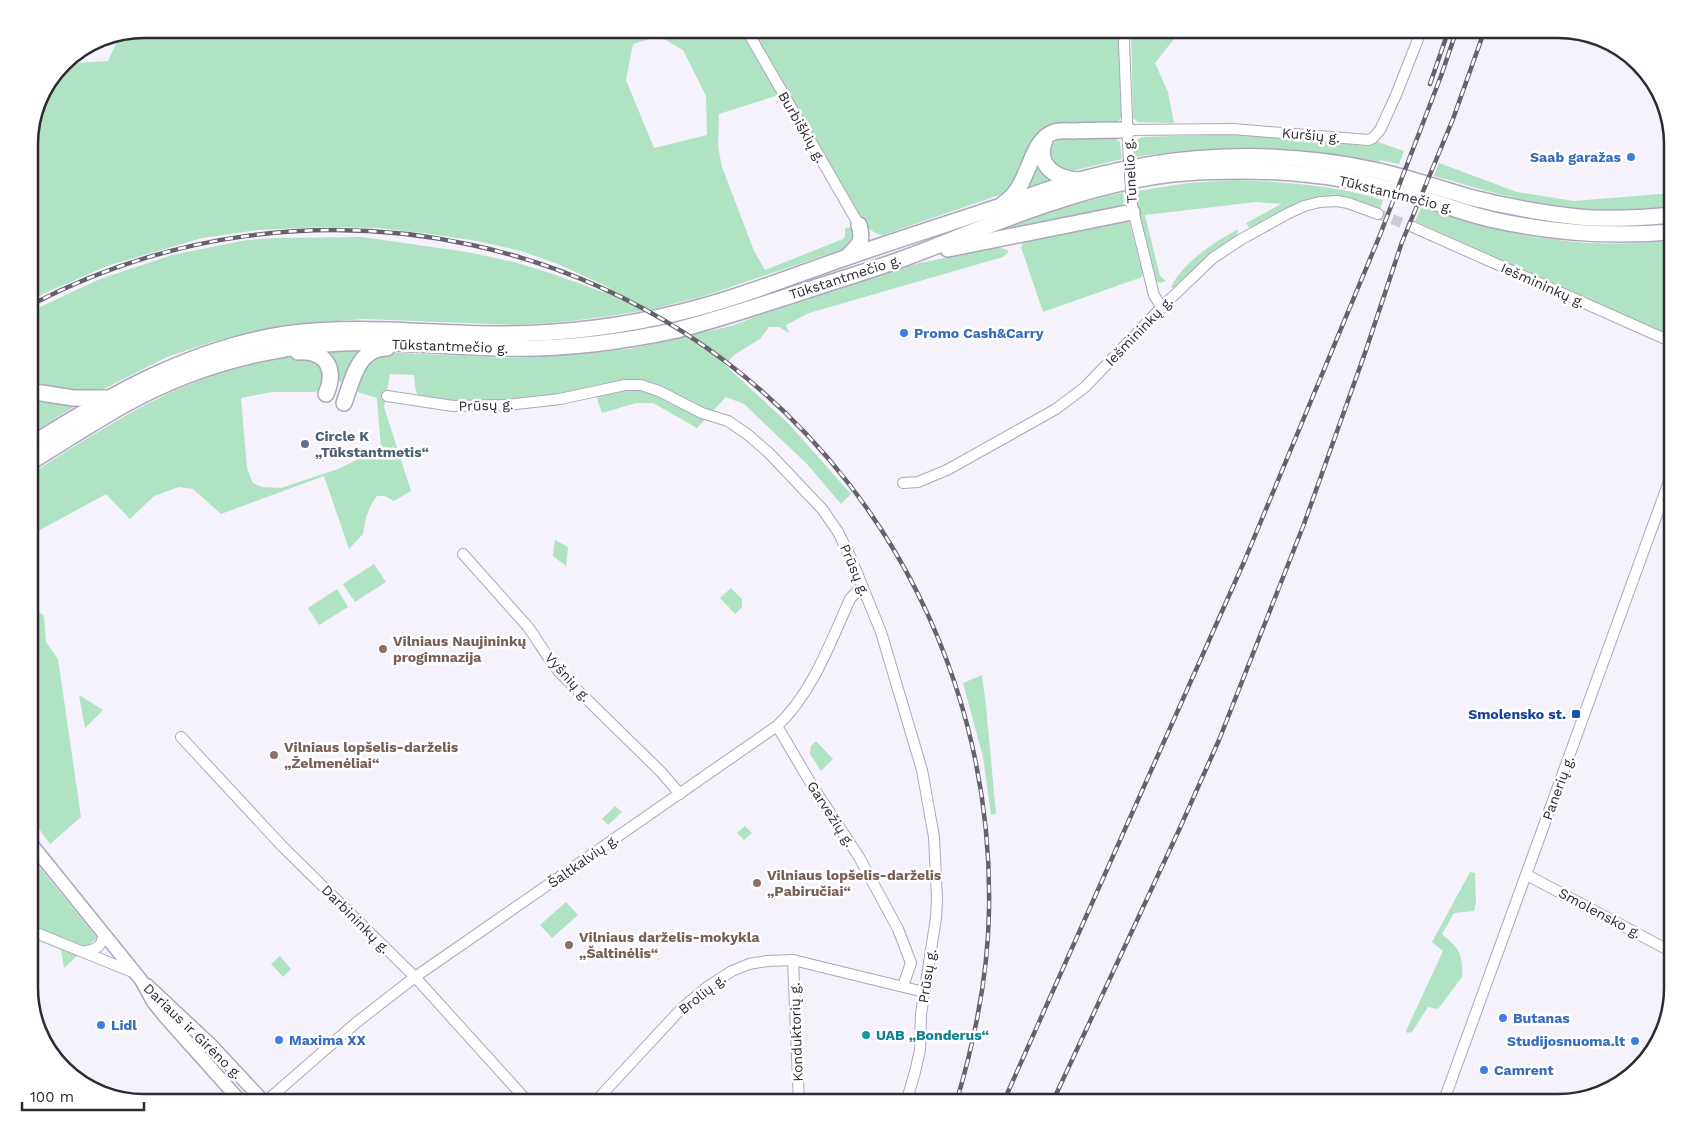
<svg xmlns="http://www.w3.org/2000/svg" width="1701" height="1132" font-family="'Work Sans',sans-serif">
	<style>
		.green { fill: #b0e3c3; fill-rule: evenodd }
		.lines { fill: none; stroke-linecap: round; stroke-linejoin: round }
		.minor-tunnel { stroke: #cdcad4; stroke-width: 10; stroke-dasharray: 10 5; stroke-linecap: butt }
		.minor-casing { stroke: #ada6bd; stroke-width: 12 }
		.major-casing { stroke: #ada6bd; stroke-width: 15 }
		.highway-casing { stroke: #ada6bd; stroke-width: 18 }
		.minor { stroke: #fff; stroke-width: 10 }
		.major { stroke: #fff; stroke-width: 12 }
		.highway { stroke: #fff; stroke-width: 15 }
		.rail-casing { stroke: #65626b; stroke-width: 4.5 }
		.rail { stroke: #fff; stroke-width: 2.5; stroke-dasharray: 8; stroke-linecap: butt }
		.minor-bridge-casing { stroke: #ada6bd; stroke-width: 12; stroke-linecap: butt }
		.minor-bridge { stroke: #fff; stroke-width: 10 }
		.shop-dot { fill: #3f7fe0; stroke: #fff; stroke-width: 2 }
		.service-dot { fill: #5c6f8a; stroke: #fff; stroke-width: 2 }
		.education-dot { fill: #8d6e63; stroke: #fff; stroke-width: 2 }
		.transit-dot { fill: #1a4fb4; stroke: #fff; stroke-width: 2 }
		.culture-dot { fill: #0f9aa8; stroke: #fff; stroke-width: 2 }
		.labels { text-anchor: middle; dominant-baseline: central; stroke-width: 5; stroke-linejoin: round; paint-order: stroke }
		.street-label { font-size: 14px; fill: #2d2a33; stroke: #fff }
		.shop-label { font-size: 14px; font-weight: bold; fill: #366cbe; stroke: #fff; text-anchor: start }
		.service-label { font-size: 14px; font-weight: bold; fill: #4e5e75; stroke: #fff; text-anchor: start }
		.education-label { font-size: 14px; font-weight: bold; fill: #785e54; stroke: #fff; text-anchor: start }
		.transit-label { font-size: 14px; font-weight: bold; fill: #164399; stroke: #fff; text-anchor: end }
		.culture-label { font-size: 14px; font-weight: bold; fill: #0d838f; stroke: #fff; text-anchor: start }
		.rim { fill: none; stroke: #2d2a33; stroke-width: 2.5 }
	</style>
	<rect width="100%" height="100%" fill="#f5f2fc"/>
	<g class="green">
		<path d="M143 29H1120L1122 117 1117 122 1057 125 1015 186 1008 192 883 235C869 233 865 224 858 213L788 92 719 114 718 147 722 167 754 251 765 270 843 239 845 236V228L854 227 858 231 852 246 701 297 653 309 610 316 564 322 517 325 364 319 285 325 250 332 215 341 167 357 106 388 93 392H80L29 385V312L100 279 172 255 247 240 276 238 362 237 467 252 514 262 553 274 603 292 610 288 558 264 521 251 477 241 430 234 379 228 323 227 258 230 202 238 107 266 29 300V136L38 99 61 64 108 61 121 33ZM659 36 683 50 706 96 707 135 654 148 626 80 633 44Z"/>
		<polygon points="1131,29 1182,29 1155,63 1168,92 1174,123 1138,122 1133,118"/>
		<path d="M1241 134 1284 136 1365 146 1375 141 1404 151 1399 164 1380 160 1379 163C1351 158 1323 152 1295 150 1242 145 1188 149 1135 157 1134 148 1133 141 1142 137Z"/>
		<polygon points="1113,137 1120,142 1122,159 1068,172 1049,164 1049,146 1060,138"/>
		<polygon points="1040,146 1052,179 1025,188"/>
		<path d="M1439 163 1517 192 1574 201 1672 193V207C1620 213 1566 210 1515 198 1488 192 1461 183 1434 176Z"/>
		<path d="M1236 180C1286 182 1336 185 1383 200L1380 209 1356 200 1330 196 1253 228 1249 227 1246 223 1281 204 1256 202 1145 215 1160 276 1166 281 1160 283 1154 280 1137 213V191L1188 183Z"/>
		<polygon points="1123,192 1124,203 1121,207 980,236 1061,208"/>
		<path d="M1421 208C1449 216 1477 225 1506 231 1560 244 1617 246 1672 241V337L1415 221Z"/>
		<polygon points="1120,219 1129,221 1130,225 1143,273 1142,277 1043,312 1021,247 1025,239"/>
		<path d="M1238 229 1237 236 1210 254 1178 285 1172 288 1171 287C1184 261 1214 243 1238 229Z"/>
		<path d="M999 247 1009 251 1003 257 809 313 786 325 789 333 779 327H769L760 339 734 355 725 365 789 424 851 494 841 504 807 464 744 404 726 397 697 428 653 403H636L602 413 594 390C548 398 481 407 435 399 431 398 424 399 420 396 414 393 415 381 414 375L390 374 384 407 411 491 394 501 385 496H377L372 503 366 517 363 534 349 549 324 476 221 514 193 489 179 487 154 496 130 519 106 494 29 536V475C88 438 147 398 214 375 244 365 276 359 307 354L327 372 320 390 315 392H272L241 398 247 468 253 483 262 487 281 488 338 469 381 448 377 398 354 391 361 371 381 352 507 358 570 355 630 349 731 326 776 309 871 277 920 263Z"/>
		<polygon points="347,351 361,351 346,383 337,381 324,352"/>
		<polygon points="29,396 80,403 29,435"/>
		<polygon points="555,540 568,547 566,566 553,556"/>
		<polygon points="374,564 386,582 355,602 343,584"/>
		<polygon points="731,588 742,599 742,607 735,614 720,598"/>
		<polygon points="337,589 348,607 319,625 308,608"/>
		<polygon points="29,603 44,616 46,642 58,659 81,817 50,844 29,815"/>
		<polygon points="982,675 986,706 996,814 991,815 983,757 963,683"/>
		<polygon points="79,695 103,710 85,728"/>
		<polygon points="816,741 833,759 821,771 810,754 811,746"/>
		<polygon points="615,806 622,812 608,825 602,819"/>
		<polygon points="745,826 752,833 744,840 737,833"/>
		<polygon points="29,854 97,938 64,968 61,950 29,937"/>
		<path d="M1470 872 1475 873 1476 902 1474 911 1454 913 1442 934C1459 949 1463 952 1462 977L1438 1009 1428 1007 1412 1032 1407 1033 1406 1031 1443 951 1432 942Z"/>
		<polygon points="566,902 578,915 552,938 540,925"/>
		<polygon points="280,956 291,969 283,977 271,964"/>
	</g>
	<g class="lines">
		<polyline class="minor-tunnel" points="1378,214 1413,227"/>
		<defs>
			<g id="minor">
				<polyline points="746,29 859,225"/>
				<polyline points="1125,29 1124,42 1128,145"/>
				<polyline points="1128,130 1233,129 1368,140 1373,138 1380,130 1396,95 1422,29"/>
				<polyline points="1132,206 1154,295 1162,308"/>
				<polyline points="1413,227 1672,342"/>
				<polyline points="387,396 453,406 507,405 560,399 625,385 641,385 659,391 702,413 728,421 747,434 769,453 823,510 838,532 850,556 881,632 922,770 934,837 937,899 936,918 921,1014 920,1050 915,1072 906,1103"/>
				<polyline points="903,483 918,482 947,470 1056,409 1085,387 1165,304 1213,258 1240,240 1287,214 1304,206 1320,202 1337,201 1348,203 1378,214"/>
				<path d="M463 554 528 627C539 642 548 659 560 673L661 772 680 794"/>
				<polyline points="777,726 813,787 859,857 898,929 911,963 903,986"/>
				<polyline points="181,737 282,846 415,977 529,1103"/>
				<polyline points="1527,875 1672,952"/>
				<polyline points="29,930 135,973"/>
				<path d="M85 951C98 950 102 945 104 933"/>
				<polyline points="793,960 799,1103"/>
				<path d="M264 1103 357 1022 415 977 777 726C812 694 831 641 850 599L856 592 863 588"/>
				<polyline points="594,1103 681,1009 707,987 732,971 749,964 767,961 793,960 924,992"/>
				<polyline points="1443,1103 1672,473"/>
			</g>
			<g id="major">
				<polyline points="29,841 141,980 153,1002 166,1018 242,1103"/>
				<polyline points="147,985 212,1046 265,1103"/>
			</g>
			<g id="highway">
				<path d="M1045 140C1035 164 1054 178 1077 180"/>
				<path d="M1004 203C1031 186 1028 141 1054 132 1060 130 1067 131 1073 131 1091 130 1110 130 1128 130"/>
				<polyline points="948,249 1132,212"/>
				<path d="M847 257C859 245 864 242 859 225"/>
				<path d="M298 352C326 350 337 369 326 394"/>
				<polyline points="29,391 73,398 106,398"/>
				<path d="M344 403C352 381 358 347 387 348"/>
				<path d="M29 446C108 396 191 348 286 334 357 324 428 334 499 334 559 334 619 327 677 313 732 300 785 279 839 260 893 241 947 224 1001 206 1028 197 1055 186 1083 179 1129 167 1178 158 1226 157 1277 155 1329 160 1379 171 1409 178 1439 188 1469 197 1504 206 1542 213 1578 217 1610 220 1641 218 1672 215"/>
				<path d="M29 463C60 444 92 423 124 405 174 377 229 358 285 349 355 336 428 346 499 348 559 350 618 343 677 330 721 319 764 304 808 290 843 278 879 268 913 255 988 226 1062 194 1141 179 1173 172 1209 171 1243 171 1300 171 1357 179 1412 195 1439 203 1466 214 1494 220 1553 233 1612 237 1672 232"/>
			</g>
		</defs>
		<use href="#minor" class="minor-casing"/>
		<use href="#major" class="major-casing"/>
		<use href="#highway" class="highway-casing"/>
		<use href="#minor" class="minor"/>
		<use href="#major" class="major"/>
		<use href="#highway" class="highway"/>
		<defs>
			<g id="rail">
				<polyline points="1430,84 1449,29"/>
				<path d="M29 306C165 234 322 212 472 245 783 313 995 594 989 910 988 976 975 1040 956 1103"/>
				<polyline points="1003,1103 1244,562 1380,235 1441,76 1457,29"/>
				<polyline points="1052,1103 1179,830 1219,740 1304,524 1366,350 1402,242 1453,119 1485,29"/>
			</g>
		</defs>
		<use href="#rail" class="rail-casing"/>
		<use href="#rail" class="rail"/>
		<defs>
			<polyline id="minor-bridge" points="1128,145 1132,206"/>
		</defs>
		<use href="#minor-bridge" class="minor-bridge-casing"/>
		<use href="#minor-bridge" class="minor-bridge"/>
	</g>
	<g class="shop-dot">
		<circle cx="1631" cy="157" r="5"/>
		<circle cx="904" cy="333" r="5"/>
		<circle cx="1503" cy="1018" r="5"/>
		<circle cx="101" cy="1025" r="5"/>
		<circle cx="279" cy="1040" r="5"/>
		<circle cx="1635" cy="1041" r="5"/>
		<circle cx="1484" cy="1070" r="5"/>
	</g>
	<circle class="service-dot" cx="305" cy="444" r="5"/>
	<g class="education-dot">
		<circle cx="383" cy="649" r="5"/>
		<circle cx="274" cy="755" r="5"/>
		<circle cx="757" cy="883" r="5"/>
		<circle cx="569" cy="945" r="5"/>
	</g>
	<rect class="transit-dot" x="1571" y="709" width="10" height="10" rx="2.5"/>
	<circle class="culture-dot" cx="866" cy="1035" r="5"/>
	<g class="labels">
		<g class="street-label">
			<text transform="translate(802 127) rotate(60)">Burbiškių g.</text>
			<text transform="translate(1311 135) rotate(5)">Kuršių g.</text>
			<text transform="translate(1130 171) rotate(-93)">Tunelio g.</text>
			<text transform="translate(1396 194) rotate(14)">Tūkstantmečio g.</text>
			<text transform="translate(845 277) rotate(-18)">Tūkstantmečio g.</text>
			<text transform="translate(1543 285) rotate(24)">Iešmininkų g.</text>
			<text transform="translate(1139 331) rotate(-46)">Iešmininkų g.</text>
			<text transform="translate(450 346) rotate(2)">Tūkstantmečio g.</text>
			<text transform="translate(486 405) rotate(-2)">Prūsų g.</text>
			<text transform="translate(855 570) rotate(67)">Prūsų g.</text>
			<text transform="translate(568 677) rotate(48)">Vyšnių g.</text>
			<text transform="translate(1558 788) rotate(-70)">Panerių g.</text>
			<text transform="translate(831 814) rotate(57)">Garvežių g.</text>
			<text transform="translate(583 861) rotate(-35)">Šaltkalvių g.</text>
			<text transform="translate(1600 913) rotate(28)">Smolensko g.</text>
			<text transform="translate(356 919) rotate(45)">Darbininkų g.</text>
			<text transform="translate(927 976) rotate(-81)">Prūsų g.</text>
			<text transform="translate(702 994) rotate(-38)">Brolių g.</text>
			<text transform="translate(193 1031) rotate(44)">Dariaus ir Girėno g.</text>
			<text transform="translate(796 1032) rotate(-92)">Konduktorių g.</text>
		</g>
		<g class="shop-label">
			<text x="1621" y="157" text-anchor="end">Saab garažas</text>
			<text x="914" y="333">Promo Cash&amp;Carry</text>
			<text x="1513" y="1018">Butanas</text>
			<text x="111" y="1025">Lidl</text>
			<text x="289" y="1040">Maxima XX</text>
			<text x="1625" y="1041" text-anchor="end">Studijosnuoma.lt</text>
			<text x="1494" y="1070">Camrent</text>
		</g>
		<g class="service-label">
			<text x="315" y="436">Circle K<tspan x="315" dy="16">„Tūkstantmetis“</tspan></text>
		</g>
		<g class="education-label">
			<text x="393" y="641">Vilniaus Naujininkų<tspan x="393" dy="16">progimnazija</tspan></text>
			<text x="284" y="747">Vilniaus lopšelis-darželis<tspan x="284" dy="16">„Želmenėliai“</tspan></text>
			<text x="767" y="875">Vilniaus lopšelis-darželis<tspan x="767" dy="16">„Pabiručiai“</tspan></text>
			<text x="579" y="937">Vilniaus darželis-mokykla<tspan x="579" dy="16">„Šaltinėlis“</tspan></text>
		</g>
		<g class="transit-label">
			<text x="1566" y="714">Smolensko st.</text>
		</g>
		<g class="culture-label">
			<text x="876" y="1035">UAB „Bonderus“</text>
		</g>
	</g>
	<path d="M0 0H1701V1132H0ZM144 38H1558A106 106 0 0 1 1664 144V988A106 106 0 0 1 1558 1094H144A106 106 0 0 1 38 988V144A106 106 0 0 1 144 38Z" fill="#fff" fill-rule="evenodd"/>
	<path class="rim" d="M144 38H1558A106 106 0 0 1 1664 144V988A106 106 0 0 1 1558 1094H144A106 106 0 0 1 38 988V144A106 106 0 0 1 144 38Z"/>
	<path d="M22 1102v8h122v-8" fill="none" stroke="#2d2a33" stroke-width="2.5"/>
	<text x="30" y="1102" font-size="15" fill="#2d2a33" stroke="#ffffff" stroke-width="4" paint-order="stroke">100 m</text>
</svg>
